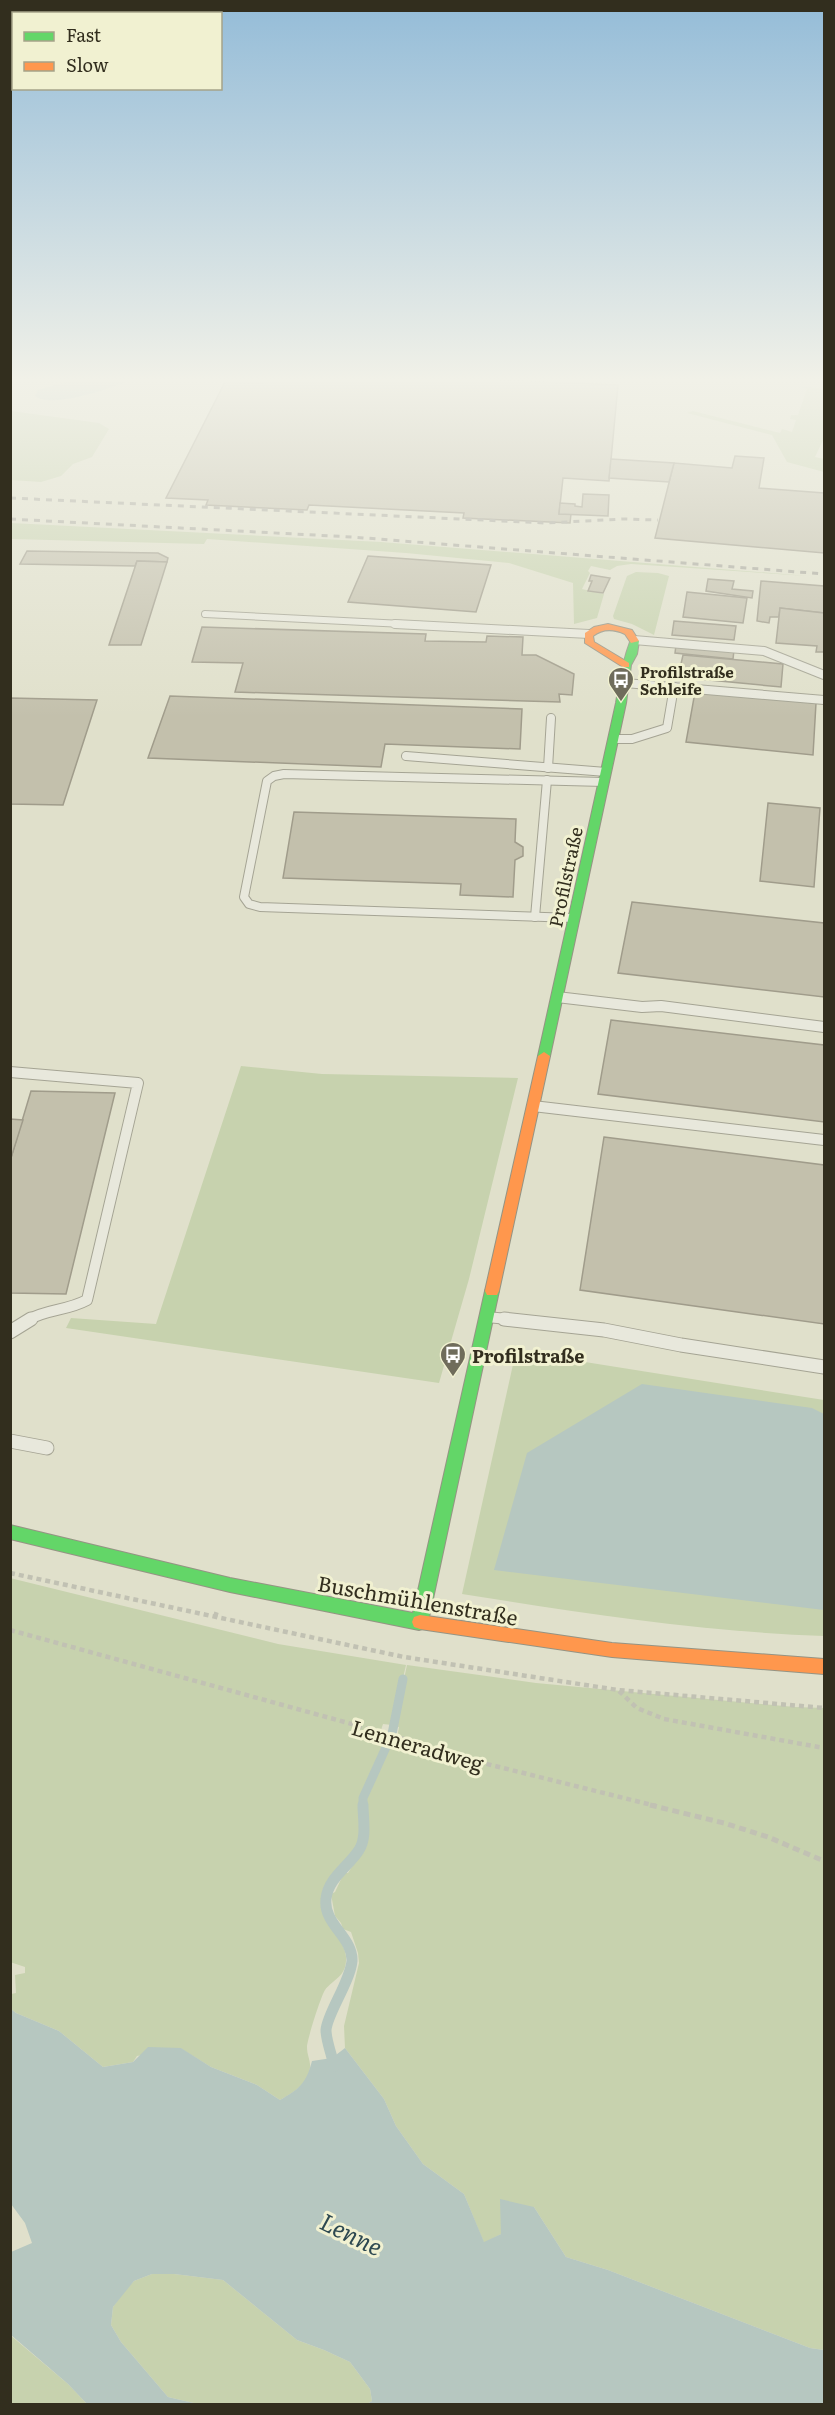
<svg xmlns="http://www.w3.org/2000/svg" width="835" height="2415" font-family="Literata,serif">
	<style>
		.green { fill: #c7d2ae }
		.water { fill: #b6c7c0 }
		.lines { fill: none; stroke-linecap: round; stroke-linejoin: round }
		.stream-far1 { stroke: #b6c7c0; stroke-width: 9 }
		.stream { stroke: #b6c7c0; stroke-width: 11 }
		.building { fill: #c3c0ac; stroke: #a09c8b; stroke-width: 1.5 }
		.lane-far3-casing { stroke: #a5a494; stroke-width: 8 }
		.lane-far2-casing { stroke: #a5a494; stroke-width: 10 }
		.lane-far1-casing { stroke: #a5a494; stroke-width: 12 }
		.lane-casing { stroke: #a5a494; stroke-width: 15 }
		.fast-casing { stroke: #959484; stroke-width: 2 }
		.slow-casing { stroke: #959484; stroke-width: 2 }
		.path-far1 { stroke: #c1c1b3; stroke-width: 4.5; stroke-dasharray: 5 4; stroke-linecap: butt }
		.path { stroke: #c1c1b3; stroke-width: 5; stroke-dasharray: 7 4.5; stroke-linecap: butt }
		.lane-far3 { stroke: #e8e8dc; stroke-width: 6 }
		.lane-far2 { stroke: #e8e8dc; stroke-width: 8 }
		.lane-far1 { stroke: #e8e8dc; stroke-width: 10 }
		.lane { stroke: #e8e8dc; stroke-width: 13 }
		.fast { fill: #63d668; fill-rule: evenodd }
		.slow { fill: #ff974d; fill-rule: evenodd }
		.rail { stroke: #a8a79c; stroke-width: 3; stroke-dasharray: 6 6; stroke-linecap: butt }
		.labels { text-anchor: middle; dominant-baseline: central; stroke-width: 6; stroke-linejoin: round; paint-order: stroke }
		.far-poi-label { font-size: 15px; font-weight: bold; fill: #322e1e; stroke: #f1f1d1; text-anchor: start }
		.street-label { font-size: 18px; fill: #322e1e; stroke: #f1f1d1 }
		.poi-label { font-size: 18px; font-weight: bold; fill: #322e1e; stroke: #f1f1d1; text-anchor: start }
		.near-street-label { font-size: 21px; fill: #322e1e; stroke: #f1f1d1 }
		.near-water-label { font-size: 24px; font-style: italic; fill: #2e4951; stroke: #f1f1d1 }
	</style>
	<rect width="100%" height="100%" fill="#e0e0cb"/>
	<g class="green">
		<polygon points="798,386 824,389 824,438 815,457 824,459 824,472 787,462 772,435 687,413 693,411 780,433 782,429 792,432 796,420 790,419 791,415 798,415 807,389"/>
		<polygon points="11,411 99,423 109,429 92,457 73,464 61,476 41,482 11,480"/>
		<polygon points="11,523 381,542 808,576 631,564 617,566 610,570 591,566 588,571 590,573 582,589 604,594 597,618 574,624 573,583 509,563 406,553 207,539 204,544 11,539"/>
		<polygon points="636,572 658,573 669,576 654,635 632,624 614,619 613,616 627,576"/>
		<polygon points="241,1066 322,1074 518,1078 469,1279 439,1383 66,1328 71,1318 156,1324"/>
		<path d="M516 1351 824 1400V1636C703 1632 582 1613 462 1594Z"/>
		<path d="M10 1578 278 1644 406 1665 392 1725 383 1724 378 1739 388 1744H396L399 1727 394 1726 407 1665 536 1683 795 1707 824 1708V2350L810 2348 608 2270 566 2257 534 2207 501 2234 484 2243 464 2194 423 2164 396 2126 384 2099 345 2048 344 2026 359 1963 358 1953 351 1932 343 1929 341 1923 335 1916 331 1894 335 1892 344 1873H348L365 1846 363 1798C361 1813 366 1833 358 1847 348 1864 323 1877 323 1899 322 1921 346 1942 346 1957 347 1977 333 1979 325 1990 321 1996 307 2040 307 2047 307 2059 314 2063 307 2077 302 2088 290 2094 280 2100L257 2085 211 2067 180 2048 137 2056 133 2062 103 2067 59 2031 16 2013 11 2009V1994L16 1993 15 1975 25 1973V1967L10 1962Z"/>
		<polygon points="152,2274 174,2274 223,2280 297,2340 324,2350 350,2362 370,2389 372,2401 367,2404 198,2404 168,2397 121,2342 111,2325 113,2307 124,2291 134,2281"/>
		<polygon points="10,2335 68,2384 87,2404 11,2404"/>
	</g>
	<g class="water">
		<path d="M75 379H136C114 386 53 410 35 396L38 390Z"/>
		<polygon points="642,1384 812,1408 824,1414 824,1610 494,1570 527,1453"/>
		<path d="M11 2009 16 2013 59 2031 103 2067 133 2062 148 2047 181 2048 211 2067 257 2085 280 2100C299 2089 306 2084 312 2061L332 2058 345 2048 384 2099 396 2126 423 2164 464 2194 484 2242 501 2234 500 2199 534 2207 566 2257 608 2270 810 2348 824 2350V2404H367L372 2401 370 2389 350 2362 324 2350 297 2340 223 2280 174 2274H152L134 2281 113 2307 111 2325 121 2342 168 2397 198 2404H87L68 2384 11 2335V2252L32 2243 25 2223 11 2204Z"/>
	</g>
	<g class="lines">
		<polyline class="stream-far1" points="363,1806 363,1798 392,1734 403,1679"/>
		<path class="stream" d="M334 2066C332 2055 326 2041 326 2030 327 2014 350 1982 352 1961 353 1937 323 1924 326 1899 328 1878 349 1866 359 1850 367 1838 363 1818 363 1805"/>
	</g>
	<g class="building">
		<polygon points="264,379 480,379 618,385 609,481 563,478 559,514 571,514 570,523 463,518 464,513 309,505 307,510 206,505 208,500 166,498 225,382 262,383"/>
		<polygon points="735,456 764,458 759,488 824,493 824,553 655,538 674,463 732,468"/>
		<polygon points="611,459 674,463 669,482 609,478"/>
		<polygon points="583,494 609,495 608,516 559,514 560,503 575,504 575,506 582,507"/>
		<polygon points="27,551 158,553 168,558 167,562 137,561 135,566 20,564"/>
		<polygon points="368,556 491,565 476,612 348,602"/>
		<polygon points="137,561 167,562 141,645 109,645"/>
		<polygon points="591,575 610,578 603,593 588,591 592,581 589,581"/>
		<polygon points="708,579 734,581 732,589 753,591 752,598 706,591"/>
		<polygon points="761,581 824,586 824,613 780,608 779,617 770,617 769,623 757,621"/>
		<polygon points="687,592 747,598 743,623 683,617"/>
		<polygon points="780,608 824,613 824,652 816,652 817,646 776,643"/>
		<polygon points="674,621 736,626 734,640 672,635"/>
		<polygon points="202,627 426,634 425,641 486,642 487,636 523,637 522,655 536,655 574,674 572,695 559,694 560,702 235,692 243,663 192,662"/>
		<polygon points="676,645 734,650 733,659 675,653"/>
		<polygon points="683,655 783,664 781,687 678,677"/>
		<polygon points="695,692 816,703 813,755 686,742"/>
		<polygon points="170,696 522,709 520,749 385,744 381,767 148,758"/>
		<polygon points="10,698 97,700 63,805 10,804"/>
		<polygon points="768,803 820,808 814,887 760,881"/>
		<polygon points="294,812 516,819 515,842 523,847 523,856 515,860 513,897 460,895 461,884 283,878"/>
		<polygon points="632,902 824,923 824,997 618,973"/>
		<polygon points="611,1020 824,1045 824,1122 598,1094"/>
		<polygon points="31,1091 115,1093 66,1294 10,1293 10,1161"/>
		<polygon points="10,1119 23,1120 10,1161"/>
		<polygon points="604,1137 824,1165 824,1324 580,1290"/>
	</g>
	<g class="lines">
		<defs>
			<polyline id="lane-far3" points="205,614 423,625"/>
			<g id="lane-far2">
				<polyline points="395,624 589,634"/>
				<polyline points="634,640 764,651 824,675"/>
				<polyline points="625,683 824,700"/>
				<polyline points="613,739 632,739 667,728 674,687"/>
				<polyline points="406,756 606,772"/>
				<polyline points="548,768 551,718"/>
				<polyline points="535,917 547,780"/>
				<polyline points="574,918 260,907 249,904 244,897 267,781 274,776 284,774 604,782"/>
			</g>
			<g id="lane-far1">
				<polyline points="557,997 642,1007 661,1006 824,1027"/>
				<path d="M10 1072 138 1083 87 1300C67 1311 46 1309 28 1320"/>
				<polyline points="533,1106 824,1140"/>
				<polyline points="487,1317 518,1320"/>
			</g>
			<g id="lane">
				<polyline points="504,1319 604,1330 681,1345 824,1367"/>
				<polyline points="10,1332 31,1319"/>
				<polyline points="10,1441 47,1448"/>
			</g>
			<g id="fast">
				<path d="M631 639 639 641 637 654 631 665 626 703 550 1056 544 1060 538 1056 616 703C619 681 623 660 631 639Z"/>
				<polygon points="492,1286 497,1287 499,1291 428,1622 425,1628 419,1630 230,1592 10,1539 10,1525 230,1578 413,1613 485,1291 487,1287"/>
			</g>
			<g id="slow">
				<path d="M608 624 632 630 639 641 631 643 625 634C614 629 603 628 593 636L594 642 629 663V667H623L585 643V633L594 627Z"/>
				<polygon points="544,1052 550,1056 499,1291 497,1295 487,1295 485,1291 538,1056"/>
				<polygon points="420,1615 612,1643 824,1659 824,1674 612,1657 420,1629 414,1627 412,1622 414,1617"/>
			</g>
		</defs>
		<use href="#lane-far3" class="lane-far3-casing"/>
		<use href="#lane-far2" class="lane-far2-casing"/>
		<use href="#lane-far1" class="lane-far1-casing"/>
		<use href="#lane" class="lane-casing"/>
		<use href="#fast" class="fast-casing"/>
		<use href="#slow" class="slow-casing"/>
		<g class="path-far1">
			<polyline points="10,1573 404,1657 618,1690 824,1708"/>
			<polyline points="215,1617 217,1611"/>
			<polyline points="10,1630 381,1732 479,1762 656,1806"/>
			<polyline points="619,1691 637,1708 664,1719 824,1748"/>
		</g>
		<polyline class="path" points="650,1805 724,1823 768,1837 824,1861"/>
		<use href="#lane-far3" class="lane-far3"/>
		<use href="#lane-far2" class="lane-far2"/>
		<use href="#lane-far1" class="lane-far1"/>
		<use href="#lane" class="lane"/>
		<use href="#fast" class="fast"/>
		<use href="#slow" class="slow"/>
		<g class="rail">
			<polyline points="10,498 546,523 623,519 658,520"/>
			<polyline points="10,519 352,537 824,574"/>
		</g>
	</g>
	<linearGradient id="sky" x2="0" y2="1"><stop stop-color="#94bcd8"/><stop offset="0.53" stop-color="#f1f1e8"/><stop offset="1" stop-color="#f1f1e8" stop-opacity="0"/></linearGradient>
	<rect width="835" height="717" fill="url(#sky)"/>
	<defs>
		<symbol id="bus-pin" viewBox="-11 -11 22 30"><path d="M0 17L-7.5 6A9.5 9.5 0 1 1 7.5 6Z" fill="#6f6c5b" stroke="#f1f1d1"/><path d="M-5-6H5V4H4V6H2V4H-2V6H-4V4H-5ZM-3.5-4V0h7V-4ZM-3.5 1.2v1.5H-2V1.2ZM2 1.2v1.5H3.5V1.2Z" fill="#fff"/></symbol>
	</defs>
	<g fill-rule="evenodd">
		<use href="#bus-pin" x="606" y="665" width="30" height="40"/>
		<use href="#bus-pin" x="438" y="1340" width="30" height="40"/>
	</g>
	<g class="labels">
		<g class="far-poi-label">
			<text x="640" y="671">Profilstraße<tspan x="640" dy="17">Schleife</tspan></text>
		</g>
		<g class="street-label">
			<text transform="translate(565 877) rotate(-78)">Profilstraße</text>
		</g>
		<g class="poi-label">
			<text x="472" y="1355">Profilstraße</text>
		</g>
		<g class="near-street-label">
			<text transform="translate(418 1599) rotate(10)">Buschmühlenstraße</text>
			<text transform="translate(418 1744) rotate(16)">Lenneradweg</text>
		</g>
		<g class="near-water-label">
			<text transform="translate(352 2233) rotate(26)">Lenne</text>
		</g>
	</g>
	<rect width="835" height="2415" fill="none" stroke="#322e1e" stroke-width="24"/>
	<rect x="12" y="12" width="210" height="78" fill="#f1f1d1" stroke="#a5a389" stroke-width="1.5"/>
	<rect x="24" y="32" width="30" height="9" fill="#63d668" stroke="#a5a389" stroke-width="1.5"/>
	<text x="66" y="42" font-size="18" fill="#322e1e">Fast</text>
	<rect x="24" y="62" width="30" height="9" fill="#ff974d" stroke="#a5a389" stroke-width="1.5"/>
	<text x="66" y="72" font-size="18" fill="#322e1e">Slow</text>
</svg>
